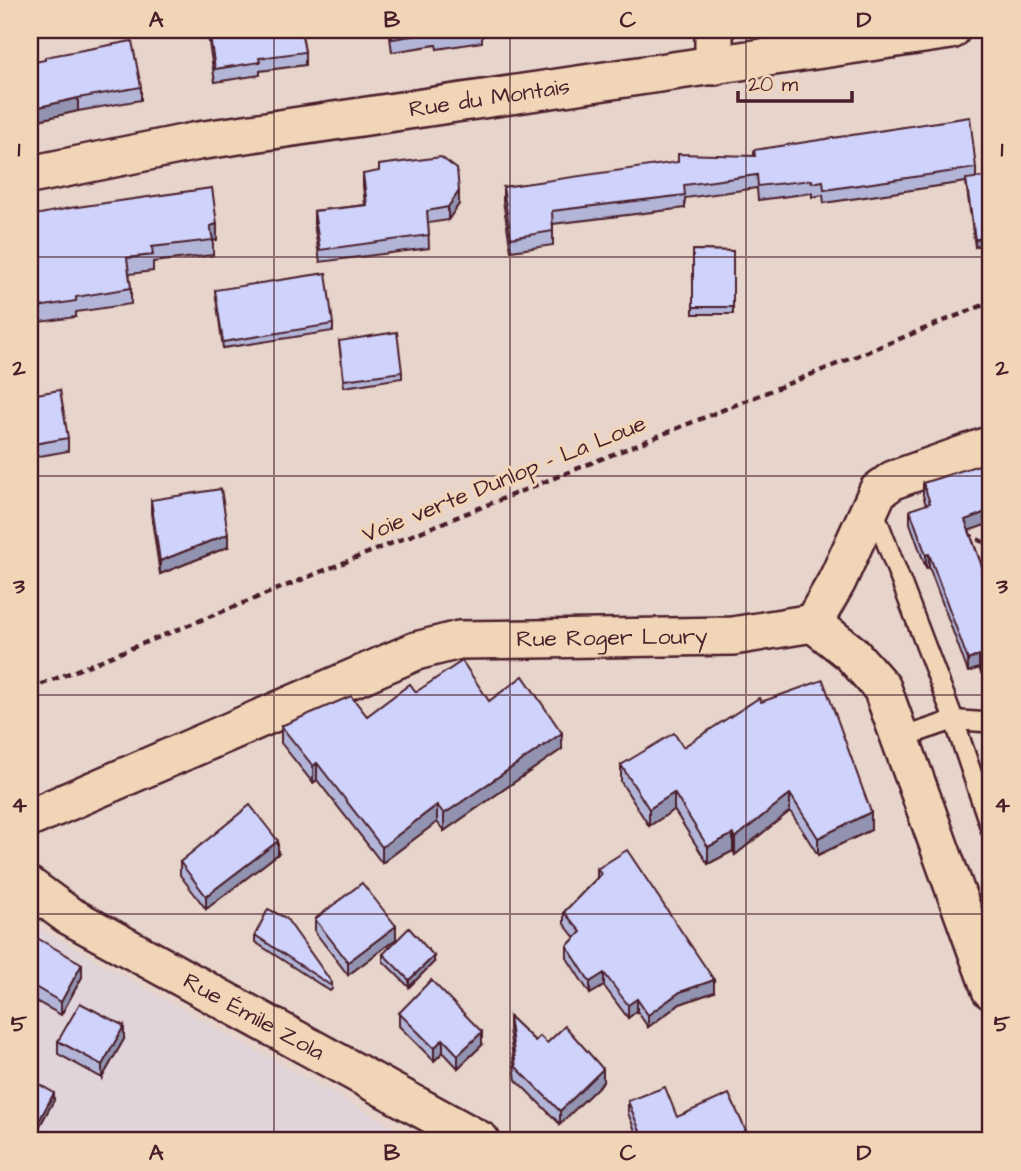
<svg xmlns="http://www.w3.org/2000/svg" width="1021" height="1171" font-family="'Architects Daughter',sans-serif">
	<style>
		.built { fill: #e0d3d9 }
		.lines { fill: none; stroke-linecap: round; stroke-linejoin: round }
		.lane-casing { stroke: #4a1f2b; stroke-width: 23 }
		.street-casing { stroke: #4a1f2b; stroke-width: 42 }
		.path { stroke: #4a1f2b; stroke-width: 4.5; stroke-dasharray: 7 5; stroke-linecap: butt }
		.lane { stroke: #f1d5b7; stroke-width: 18 }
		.street { stroke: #f1d5b7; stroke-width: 37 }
		.wall { fill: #b2b5d8; stroke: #4a1f2b; stroke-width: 2 }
		.shaded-wall { fill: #9193b0; stroke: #4a1f2b; stroke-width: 2 }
		.building { fill: #cfd2fb; stroke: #4a1f2b; stroke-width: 2 }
		.grid { fill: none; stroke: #4a1f2b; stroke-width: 2; stroke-opacity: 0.55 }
		.labels { text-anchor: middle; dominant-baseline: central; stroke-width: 6; stroke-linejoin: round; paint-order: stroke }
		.street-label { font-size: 23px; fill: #4a1f2b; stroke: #f1d5b7 }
		.neatline { fill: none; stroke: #4a1f2b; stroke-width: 2.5 }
		.grid-label { font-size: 23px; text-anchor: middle; font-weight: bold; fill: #4a1f2b }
	</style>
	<rect width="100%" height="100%" fill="#e7d4cb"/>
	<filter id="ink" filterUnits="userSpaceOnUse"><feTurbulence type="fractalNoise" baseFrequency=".0143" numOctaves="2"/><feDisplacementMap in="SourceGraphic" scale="14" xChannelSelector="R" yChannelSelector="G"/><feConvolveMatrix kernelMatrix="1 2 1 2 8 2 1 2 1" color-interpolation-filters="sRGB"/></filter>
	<g filter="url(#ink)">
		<polygon class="built" points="30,923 217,1029 419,1141 30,1141"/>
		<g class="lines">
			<defs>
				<g id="lane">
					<polyline points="873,508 954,720 991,830"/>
					<polyline points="901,738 954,720 983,722 991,719"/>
				</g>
				<g id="street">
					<polyline points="714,66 714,30"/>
					<path id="s1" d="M30 175 198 141 951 30"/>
					<polyline points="813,623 837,581 878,491 893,480 991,445"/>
					<path id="s2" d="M30 818 416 651 459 640 733 636 813 623 851 653 882 688 991 990"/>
					<path id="s3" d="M30 887 68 915 481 1141"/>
				</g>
			</defs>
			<use href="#lane" class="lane-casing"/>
			<use href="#street" class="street-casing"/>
			<g class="path">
				<polyline points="967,534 991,546"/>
				<polyline points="30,689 991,302"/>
			</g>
			<use href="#lane" class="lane"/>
			<use href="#street" class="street"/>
		</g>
		<g class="wall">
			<polygon points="207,30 301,30 305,52 305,65 260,71 260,75 215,82"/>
			<polygon points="389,30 482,30 482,42 437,49 436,45 392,52"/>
			<polygon points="30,63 141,87 141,100 78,111 30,122"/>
			<polygon points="754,150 976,168 976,178 991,176 991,240 975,247 966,182 824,203 823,195 812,197 812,193 758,200 757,188 685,198 685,208 553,224 553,245 511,251 503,201 503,187 754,156"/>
			<polygon points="363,174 459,204 448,220 428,223 429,248 320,262 314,224 314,211 365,205 363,186"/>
			<polygon points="30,216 217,240 213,241 213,255 153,262 153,271 129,274 131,288 131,304 76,312 76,317 39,322 39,327 30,329"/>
			<polygon points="693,250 733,251 733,314 693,314"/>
			<polygon points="215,290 333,324 333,331 223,348"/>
			<polygon points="339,341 402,372 402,378 344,387"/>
			<polygon points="30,395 68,438 68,451 34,457 30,432"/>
			<polygon points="923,483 969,530 991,591 991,669 981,673 979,668 968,672 929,567 926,568 910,523 910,510 926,505 923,495"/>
			<polygon points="151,500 228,547 160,574 151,513"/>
			<polygon points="416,692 489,701 562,749 444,831 437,822 382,863 317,780 313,783 281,743 281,726 367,716"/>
			<polygon points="761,702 871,830 818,855 790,811 735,855 733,851 708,864 674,810 649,826 621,782 621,765 683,747"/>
			<polygon points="278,854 206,909 180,875 180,862"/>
			<polygon points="597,869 714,992 680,1004 648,1027 637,1011 628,1018 604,986 590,994 567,958 567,946 575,938 564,924 564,912 597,878"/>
			<polygon points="315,919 396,939 348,975 315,932"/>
			<polygon points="30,934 82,977 61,1015 30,998"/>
			<polygon points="255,935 332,983 332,989 330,991 255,942"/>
			<polygon points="383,954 434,962 409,987 383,961"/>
			<polygon points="399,1013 482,1045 458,1068 443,1052 434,1061 399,1026"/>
			<polygon points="509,1016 535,1041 547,1043 603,1082 560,1124 516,1080 509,1029"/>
			<polygon points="124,1039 102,1078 58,1054 58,1041"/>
			<polygon points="30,1079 54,1100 33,1138 30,1136"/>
			<polygon points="628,1101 677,1117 746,1141 639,1141 628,1113"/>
		</g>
		<g class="shaded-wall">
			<polygon points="78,98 78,111 30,122 30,109"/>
			<polygon points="459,191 459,204 448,220 448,207"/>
			<polygon points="217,224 217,240 213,241 210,226"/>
			<polygon points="991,234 991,240 975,247 975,240"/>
			<polygon points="991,510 991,523 965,532 965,520"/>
			<polygon points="228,534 228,547 160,574 160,561"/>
			<polygon points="929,554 929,567 926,568 926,555"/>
			<polygon points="979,655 979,668 968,672 968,660"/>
			<polygon points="991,657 991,669 981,673 981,660"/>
			<polygon points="562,733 562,749 444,831 444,814"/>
			<polygon points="317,763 317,780 313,783 313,766"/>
			<polygon points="674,793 674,810 649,826 649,809"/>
			<polygon points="790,794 790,811 735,855 735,838"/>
			<polygon points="437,805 437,822 382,863 382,847"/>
			<polygon points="871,812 871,830 818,855 818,838"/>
			<polygon points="733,834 733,851 708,864 708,847"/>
			<polygon points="278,841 278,854 206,909 206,896"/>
			<polygon points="396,926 396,939 348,975 348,962"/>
			<polygon points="434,956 434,962 409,987 409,980"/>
			<polygon points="82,964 82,977 61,1015 61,1002"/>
			<polygon points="604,973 604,986 590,994 590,982"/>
			<polygon points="714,980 714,992 680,1004 648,1027 648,1015 680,992"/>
			<polygon points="637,999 637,1011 628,1018 628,1005"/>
			<polygon points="124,1026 124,1039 102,1078 102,1065"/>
			<polygon points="482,1032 482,1045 458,1068 458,1055"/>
			<polygon points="443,1039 443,1052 434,1061 434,1048"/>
			<polygon points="603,1069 603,1082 560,1124 560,1111"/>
			<polygon points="54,1093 54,1100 33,1138 33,1132"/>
			<polygon points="746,1131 746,1141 723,1141"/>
		</g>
		<g class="building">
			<polygon points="209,30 301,30 305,52 259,58 260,62 215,69"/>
			<polygon points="391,30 480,30 437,36 436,32 392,39"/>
			<polygon points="132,41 141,87 78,98 30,109 30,63 45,60 45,57"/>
			<polygon points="970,117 976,168 824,190 823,181 812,183 812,180 758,186 757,175 684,185 685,195 552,211 553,231 511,238 503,187 678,162 678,154 755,156 754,150"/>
			<polygon points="441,157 457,169 459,191 448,207 427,211 429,235 320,250 314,211 367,205 363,174 379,171 379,165"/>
			<polygon points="991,176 991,234 975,240 966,179"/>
			<polygon points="212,188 217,224 210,226 213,240 152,247 153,255 127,258 131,288 76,297 76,301 38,307 39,312 30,313 30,216 70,208"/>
			<polygon points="693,250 733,251 733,307 693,307"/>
			<polygon points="326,273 333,324 223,342 215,290"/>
			<polygon points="397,332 402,372 344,380 339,341"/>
			<polygon points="60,390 68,438 34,444 30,419 30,395"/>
			<polygon points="991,461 991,510 965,520 991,591 991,657 981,660 979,655 968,660 929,554 926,555 910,510 930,503 923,483"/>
			<polygon points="221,489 228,534 160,561 151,500"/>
			<polygon points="462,661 489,701 523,676 562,733 444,814 437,805 382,847 317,763 313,766 281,726 351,696 367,716 410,684 416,692"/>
			<polygon points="823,680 871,812 818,838 790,794 735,838 733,834 708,847 674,793 649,809 621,765 674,733 683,747 759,698 761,702"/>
			<polygon points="250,805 278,841 206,896 180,862"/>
			<polygon points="627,850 714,980 680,992 648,1015 637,999 628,1005 604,973 590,982 567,946 581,932 564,912 601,874 597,869"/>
			<polygon points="362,883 396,926 348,962 315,919"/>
			<polygon points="268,909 286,918 332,983 330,985 255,935"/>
			<polygon points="409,928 434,956 409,980 383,954"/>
			<polygon points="30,934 82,964 61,1002 30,984"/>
			<polygon points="431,980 482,1032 458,1055 443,1039 434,1048 399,1013"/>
			<polygon points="80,1003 124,1026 102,1065 58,1041"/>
			<polygon points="509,1016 535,1041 540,1036 547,1043 565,1026 603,1069 560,1111 516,1067"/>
			<polygon points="30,1079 54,1093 33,1132 30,1130"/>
			<polygon points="665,1087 677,1117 729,1094 746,1131 723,1141 644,1141 628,1101"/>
			<polygon points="294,1137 297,1141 289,1141"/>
		</g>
	</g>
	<path class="grid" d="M274 30V1141M510 30V1141M746 30V1141M30 257H991M30 476H991M30 695H991M30 914H991"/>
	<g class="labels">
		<g class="street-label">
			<text stroke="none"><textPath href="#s1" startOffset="466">Rue du Montais</textPath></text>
			<text transform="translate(504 479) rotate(-22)">Voie verte Dunlop - La Loue</text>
			<text stroke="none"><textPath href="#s2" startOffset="618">Rue Roger Loury</textPath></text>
			<text stroke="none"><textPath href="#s3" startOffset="259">Rue Émile Zola</textPath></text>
		</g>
	</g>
	<rect width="1021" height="1171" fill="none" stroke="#f1d5b7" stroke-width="77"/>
	<path d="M738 91v10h114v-10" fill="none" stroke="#4a1f2b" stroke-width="3.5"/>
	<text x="748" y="91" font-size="21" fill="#4a1f2b" stroke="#f1d5b7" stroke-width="5" paint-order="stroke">20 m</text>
	<rect x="38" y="38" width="944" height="1094" class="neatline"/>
	<g class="grid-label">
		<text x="156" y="27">A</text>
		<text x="392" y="27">B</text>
		<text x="628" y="27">C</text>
		<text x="864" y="27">D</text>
		<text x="19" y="156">1</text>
		<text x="1002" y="156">1</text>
		<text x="19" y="375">2</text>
		<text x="1002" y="375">2</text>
		<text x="19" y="593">3</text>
		<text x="1002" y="593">3</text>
		<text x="19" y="812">4</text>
		<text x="1002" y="812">4</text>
		<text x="19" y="1031">5</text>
		<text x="1002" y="1031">5</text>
		<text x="156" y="1160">A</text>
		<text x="392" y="1160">B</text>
		<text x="628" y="1160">C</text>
		<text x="864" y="1160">D</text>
	</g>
</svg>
